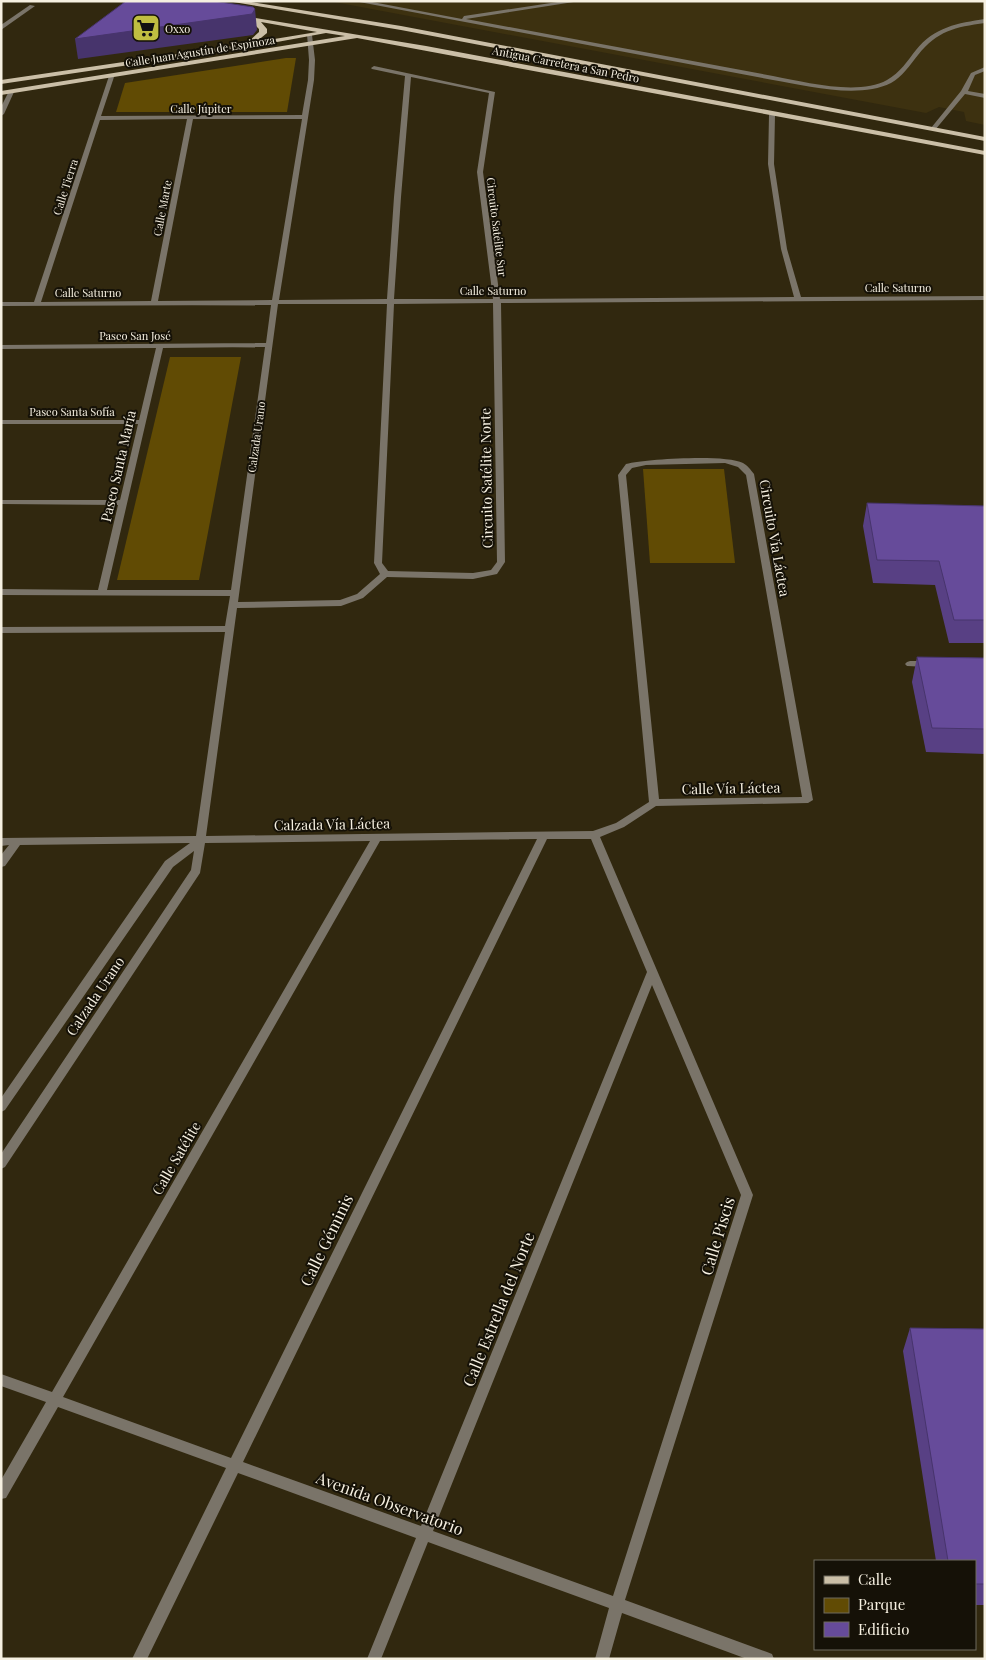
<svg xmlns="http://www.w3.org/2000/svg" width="986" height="1660" font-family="'Playfair Display',serif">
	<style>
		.built { fill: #3d3110 }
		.green { fill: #614b04 }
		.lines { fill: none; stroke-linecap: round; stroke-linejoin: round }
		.lane { fill: #7a7469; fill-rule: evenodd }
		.street { fill: #7a7469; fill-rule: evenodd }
		.primary { fill: #cbbfa7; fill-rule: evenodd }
		.wall { fill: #584084 }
		.shaded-wall { fill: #47346c }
		.building { fill: #664b9a; stroke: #47346c }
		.labels { text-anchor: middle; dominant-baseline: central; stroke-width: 4; stroke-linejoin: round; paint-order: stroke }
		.far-poi-label { font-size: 11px; fill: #f6f0e1; stroke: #151107; text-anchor: start }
		.far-street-label { font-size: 11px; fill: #f6f0e1; stroke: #151107 }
		.street-label { font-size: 14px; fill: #f6f0e1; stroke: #151107 }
		.near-street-label { font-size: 16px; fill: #f6f0e1; stroke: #151107 }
	</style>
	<rect width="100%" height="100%" fill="#31280f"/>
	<polygon class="built" points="329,1 985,1 985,125 966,121 964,112 939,107 926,113"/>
	<g class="green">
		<polygon points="286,58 296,58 287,112 116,112 125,83"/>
		<polygon points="170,357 241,357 199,580 117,580"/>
		<polygon points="643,469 724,469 735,563 650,563"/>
	</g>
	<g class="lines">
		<g class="lane">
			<path d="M354 1H367L462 19 464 16 564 1H580L466 19 773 76C805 82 858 96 887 80 900 73 908 60 916 50 934 27 958 23 985 19V23C955 27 937 31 918 55 910 65 902 77 891 83 859 99 807 86 773 80Z"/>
			<polygon points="30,5 35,6 1,30 1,25"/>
			<polygon points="985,67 985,71 975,75 968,91 985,94 985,98 965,94 935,130 931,130 931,128 961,91 971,73"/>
			<polygon points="910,661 929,661 934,664 929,667 907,666 905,664 907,662"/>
		</g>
		<g class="street">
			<path d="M307 34 312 35 315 60 314 80 279 300 387 299 394 197 405 76 372 69 371 68 374 66 495 92 483 172 500 299 794 297 781 249 768 164 769 115 772 113 775 115 774 164 787 249 801 297 985 296V300L501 303 505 562 497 574 473 579 387 577 363 598 341 606 237 608 206 836 593 831 616 823 649 802 618 475 626 464C647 459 725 454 743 463 747 465 751 470 754 474L813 800 808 803 656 806 624 827 600 837 753 1195 625 1600 767 1652 772 1654 774 1659H747L622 1613 609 1659H595L609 1608 428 1542 381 1659H367L416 1538 238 1473 147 1659H132L226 1468 58 1407 6 1498 1 1499V1480L46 1402 1 1386V1374L52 1392 370 841 205 843 200 873 5 1167 1 1169V1154L191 870 194 851 173 867 5 1110 1 1112V1098L165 861 190 843 20 845 5 866 1 867V855L9 845 1 846V838L196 836 225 632 1 633V627L225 626 230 596 1 595V589L98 590 118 505 1 504V500H120L138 424H1V420H139L156 348 1 349V345L266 343 271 305 1 306V302H34L109 76 114 77 101 116 302 115 308 80 309 60ZM411 77 489 93 477 172 493 299H394L401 197ZM187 119 151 301 41 302 100 120ZM193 119H302L272 300 158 301ZM493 303 497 562 491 570 473 573 388 571 382 563 394 304ZM278 304H387L374 563 380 574 357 594 340 600 238 602ZM265 347 231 590H107L163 348ZM725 463 738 467 746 475 802 797 659 799 626 475 632 468 646 465ZM537 839 231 1458 63 1397 380 841ZM547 839H591L647 972 421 1526 243 1462ZM652 985 741 1195 613 1596 433 1531Z"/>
			<polygon points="9,91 14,92 4,114 1,116 1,107"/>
		</g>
		<g class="primary">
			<polygon points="227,1 245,1 401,26 985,137 985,141 401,30"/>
			<path d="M237 15 426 46 985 151V155L357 38 1 95V91L345 36 326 33 244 48 1 84V80L246 44 259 32V29L251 21 237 19ZM261 22 317 32 256 42 267 33V29Z"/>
		</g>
	</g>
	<g class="wall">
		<polygon points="867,503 985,506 985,643 949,643 935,585 873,583 863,526"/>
		<polygon points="917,657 985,658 985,754 926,752 912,682"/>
		<polygon points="910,1328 985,1329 985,1605 975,1605 975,1561 936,1561 903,1351"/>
	</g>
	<polygon class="shaded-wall" points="255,9 257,30 253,35 78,59 75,39"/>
	<g class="building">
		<polygon points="126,1 214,1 253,7 255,9 252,14 75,39"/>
		<polygon points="867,503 985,506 985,620 954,620 939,561 877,560"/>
		<polygon points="917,657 985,658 985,729 932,728"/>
		<polygon points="910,1328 985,1329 985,1584 975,1584 975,1561 948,1561"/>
	</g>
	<defs>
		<symbol id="supermarket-square" viewBox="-11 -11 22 22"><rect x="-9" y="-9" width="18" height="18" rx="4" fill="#c0be41" stroke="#151107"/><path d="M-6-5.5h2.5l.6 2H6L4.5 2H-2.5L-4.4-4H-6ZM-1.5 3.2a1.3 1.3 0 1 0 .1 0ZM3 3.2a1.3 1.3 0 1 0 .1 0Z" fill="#111"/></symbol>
	</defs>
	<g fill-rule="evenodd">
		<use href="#supermarket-square" x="130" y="12" width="32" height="32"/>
	</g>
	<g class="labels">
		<g class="far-poi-label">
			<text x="165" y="28">Oxxo</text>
		</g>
		<g class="far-street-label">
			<text transform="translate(200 51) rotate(-9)">Calle Juan Agustín de Espinoza</text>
			<text transform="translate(566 64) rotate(11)">Antigua Carretera a San Pedro</text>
			<text x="201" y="108">Calle Júpiter</text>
			<text transform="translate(65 187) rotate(-72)">Calle Tierra</text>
			<text transform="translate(162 208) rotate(-79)">Calle Marte</text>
			<text transform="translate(497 227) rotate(83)">Circuito Satélite Sur</text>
			<text x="898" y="287">Calle Saturno</text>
			<text x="493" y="290">Calle Saturno</text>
			<text x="88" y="292">Calle Saturno</text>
			<text x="135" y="335">Paseo San José</text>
			<text x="72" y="411">Paseo Santa Sofía</text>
			<text transform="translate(256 437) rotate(-82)">Calzada Urano</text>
		</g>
		<g class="street-label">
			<text transform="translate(118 466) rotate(-77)">Paseo Santa María</text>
			<text transform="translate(486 478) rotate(-91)">Circuito Satélite Norte</text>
			<text transform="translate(775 538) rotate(80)">Circuito Vía Láctea</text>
			<text transform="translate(731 788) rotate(-1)">Calle Vía Láctea</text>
			<text transform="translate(332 824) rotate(-1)">Calzada Vía Láctea</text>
			<text transform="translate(95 996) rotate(-56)">Calzada Urano</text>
			<text transform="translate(176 1158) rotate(-60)">Calle Satélite</text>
		</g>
		<g class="near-street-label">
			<text transform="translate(717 1236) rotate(-73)">Calle Piscis</text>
			<text transform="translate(326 1240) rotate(-64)">Calle Géminis</text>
			<text transform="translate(498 1309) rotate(-68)">Calle Estrella del Norte</text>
			<text transform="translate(390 1503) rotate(20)">Avenida Observatorio</text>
		</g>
	</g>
	<rect width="986" height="1660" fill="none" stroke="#f6f0e1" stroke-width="5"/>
	<rect x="814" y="1560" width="162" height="90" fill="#151107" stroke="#6f6a5e"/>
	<rect x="824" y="1576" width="25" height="8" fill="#cbbfa7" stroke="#6f6a5e"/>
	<text x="858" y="1585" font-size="15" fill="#f6f0e1">Calle</text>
	<rect x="824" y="1598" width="25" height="15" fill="#614b04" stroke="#6f6a5e"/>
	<text x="858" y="1610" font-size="15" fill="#f6f0e1">Parque</text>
	<rect x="824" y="1622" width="25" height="15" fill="#664b9a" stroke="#6f6a5e"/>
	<text x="858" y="1635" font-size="15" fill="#f6f0e1">Edificio</text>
</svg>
